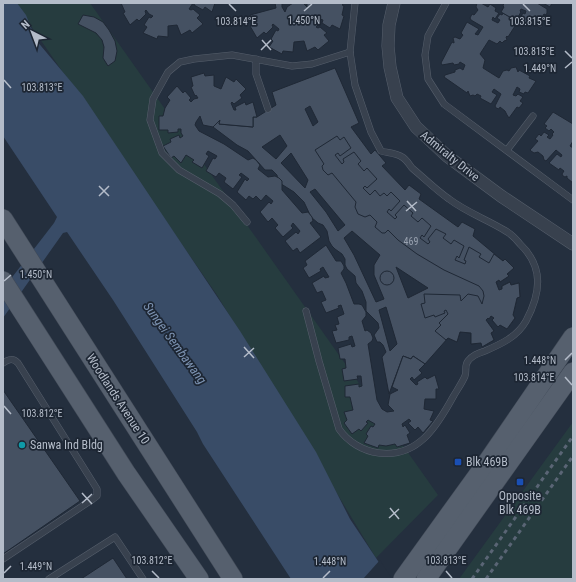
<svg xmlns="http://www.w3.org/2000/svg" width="576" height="582" font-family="'Roboto Condensed',sans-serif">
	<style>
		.green { fill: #263c3f }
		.water { fill: #394c67 }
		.pier { fill: #242f3e }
		.building { fill: #455162; stroke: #1f2835; fill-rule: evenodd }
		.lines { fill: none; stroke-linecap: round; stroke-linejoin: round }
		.service-casing { stroke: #565f6c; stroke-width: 7 }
		.minor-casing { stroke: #565f6c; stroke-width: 13 }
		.primary-casing { stroke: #414a57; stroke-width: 20 }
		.service { stroke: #38414e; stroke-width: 6 }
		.minor { stroke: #38414e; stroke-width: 12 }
		.primary { stroke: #56606e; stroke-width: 19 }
		.rail { stroke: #5a6575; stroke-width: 3; stroke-dasharray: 4 4; stroke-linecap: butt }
		.ticks { fill: none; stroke: #b4bcc9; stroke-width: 1.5 }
		.culture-dot { fill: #0f9aa8; stroke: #1d2633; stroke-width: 1.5 }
		.transit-dot { fill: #1a4fb4; stroke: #1d2633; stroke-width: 1.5 }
		.labels { text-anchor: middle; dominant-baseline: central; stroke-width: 3.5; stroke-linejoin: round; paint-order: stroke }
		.number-label { font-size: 10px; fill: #98a1af }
		.street-label { font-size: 12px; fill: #b4bcc9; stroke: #1d2633 }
		.poi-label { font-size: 12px; fill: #b4bcc9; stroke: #1d2633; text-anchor: start }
		.water-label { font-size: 13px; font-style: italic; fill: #7c92b1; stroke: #1d2633 }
		.ticks-label { font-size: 10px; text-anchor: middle; fill: #b4bcc9; stroke: #1d2633; stroke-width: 3.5; stroke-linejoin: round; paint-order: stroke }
	</style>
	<rect width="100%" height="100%" fill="#242f3e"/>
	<g class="green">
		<polygon points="15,3 90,3 438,495 376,558 217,295"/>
		<polygon points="573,422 573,579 459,579"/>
	</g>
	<polygon class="water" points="3,3 17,3 26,15 36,40 83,96 240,331 316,452 350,519 390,579 291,579 203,444 197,432 113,300 67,232 63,233 3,318 3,289 54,223 57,217 3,136"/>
	<polygon class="pier" points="380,560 392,579 363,579"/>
	<g class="building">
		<polygon points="121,3 193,3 189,9 191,10 193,9 200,15 197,18 203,24 192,33 190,30 181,35 177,25 168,26 168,37 158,36 157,39 143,33 147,27 144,25 149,17 151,18 153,16 149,14 146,10 145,11 146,14 139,21 137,19 130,25 123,13 125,12"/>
		<polygon points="195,3 215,3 212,12 205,7 203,10 194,5"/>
		<polygon points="275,3 282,3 282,7 285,12 287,7 293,3 303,3 307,7 307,3 342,3 343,6 344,6 342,15 344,16 340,29 332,25 330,28 322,23 323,20 320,19 319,24 316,27 318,28 320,27 327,33 324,35 329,41 318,50 315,47 307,51 304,41 294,42 293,52 283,51 282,54 269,47 273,41 271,39 276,30 278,31 279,29 273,24 272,25 273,27 266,34 264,32 257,38 250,26 253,24 250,15 276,8"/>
		<polygon points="477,3 481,3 488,7 490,4 496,8 495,11 499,13 495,19 493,17 492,20 498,23 500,20 497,18 500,14 502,15 503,13 515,20 513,24 515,26 508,37 507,36 506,37 507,40 504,41 502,43 500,41 497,44 489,40 480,54 485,60 483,68 499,78 503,71 507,70 509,71 511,68 516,67 518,72 519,70 530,76 529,78 536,81 528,93 525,92 524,94 519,92 520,89 517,87 513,95 516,96 518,94 523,97 520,101 523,103 519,108 517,107 509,118 507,115 505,111 500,107 499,109 496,108 495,106 501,94 494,89 492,92 497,95 491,104 480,98 481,96 477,94 475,96 473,95 470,96 468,91 467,93 444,77 445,75 455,72 455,70 460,68 463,70 465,65 460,62 459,64 454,65 453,63 442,65 441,63 452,42 454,43 454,42 453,38 455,37 460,39 463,35 461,33 467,22 479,29 475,34 478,35 483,27 471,20 470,18 472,14 474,15 478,10 476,7"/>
		<polygon points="504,3 537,3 547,9 547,13 546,15 544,14 541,19 543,23 542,27 540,28 531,23 529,26 522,22 524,20 520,18 523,13 525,14 526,11 521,9 520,11 521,12 518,17 517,16 515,20 501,12 504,7 503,6"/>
		<polygon points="543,3 552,3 550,7"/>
		<polygon points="83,15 94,17 103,22 109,30 115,41 117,51 115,61 108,66 103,58 104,47 102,40 96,33 78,24"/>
		<path d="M335 68 359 123 351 127 371 154 375 150 386 163 382 166 405 190 409 185 421 194 419 199 458 227 462 222 475 229 473 236 503 261 505 259 514 268 507 274 509 276 500 282 499 280 496 282 499 290 502 289V286L510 282 511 285 519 283 520 297 517 298 513 315 515 318 507 329 500 325 498 327 492 320 494 318 491 316 489 319 488 318 486 320 494 331 491 333 494 340 482 347 481 343 471 344V333L460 332 457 342 448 338 425 364 413 356 411 359 403 356 389 394 382 357 386 352 383 345 380 342H377L374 335 379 328 378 323 366 311V302L362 291 356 283 355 276 347 269 345 265V259L342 254 335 249 332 246 329 241 327 231 323 225 318 223 311 217 304 202 294 192 278 182 277 175 272 170H265L248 151 237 145 213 127 220 120 219 124 253 127V117H257L276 105 272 92ZM310 106 318 122 313 126 305 109ZM280 135 287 146 276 159 262 147ZM291 153 308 180 305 188 281 163ZM315 189 345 225 338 231 326 212 310 192ZM352 231 380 255 374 265V275L384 299 376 302 354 255 344 238ZM396 267 428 288 408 298ZM386 307 397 344 390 351 379 310Z"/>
		<polygon points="204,73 205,76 214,75 214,86 221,89 226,77 234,82 236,79 246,89 240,95 242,98 234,104 232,102 231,103 234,110 236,110 235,107 245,102 246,105 253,102 257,117 253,117 253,127 219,124 220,120 213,127 203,125 200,116 196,122 195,125 199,131 224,144 248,160 253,158 256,160 260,165 258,169 268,177 275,176 279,178 282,181 282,190 302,213 308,212 312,217 313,221 310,223 321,237 300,253 297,248 293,251 285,241 296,232 298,234 300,231 293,223 291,226 293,228 283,237 275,228 278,225 272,218 268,222 260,212 269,202 271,204 273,201 266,195 261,201 256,196 253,199 249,196 246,200 237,192 245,179 247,181 249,179 241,173 239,175 242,177 233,189 224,182 226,178 219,173 216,177 206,171 213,158 215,159 217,156 208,151 206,154 209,156 202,168 192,162 194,160 186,155 181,163 174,156 171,158 163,146 171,142 170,139 179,135 180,138 183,136 181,133 181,129 178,129 178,132 168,133 168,130 159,130 159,116 163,116 165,108 170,100 167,97 177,86 183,93 185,91 191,98 189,100 191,102 194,99 198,98 196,95 195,96 191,87 193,86 191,77"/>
		<polygon points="553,112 573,124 573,141 570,146 573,148 573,183 567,178 567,176 565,177 563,176 562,174 564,171 560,168 559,170 549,163 557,154 561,157 562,155 556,150 546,161 544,160 543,156 538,152 534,153 531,151 530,150 538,141 535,139 539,134 541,136 544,132 549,135 547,137 550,139 553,135 552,134 554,132 551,129 549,131 545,128 547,126 544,124"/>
		<polygon points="337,136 340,140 344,137 351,148 340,156 338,153 335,155 342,164 344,162 343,159 354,152 361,161 358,164 364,171 367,168 377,179 367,188 365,186 363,188 370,195 375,190 380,196 384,193 387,196 391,192 400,201 391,211 389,209 387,212 395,219 397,217 395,215 404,205 413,213 411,216 418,222 422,218 431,226 424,237 422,235 420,238 428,244 430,242 428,239 436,229 446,234 443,238 451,244 454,240 464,246 459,258 457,256 455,260 465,264 466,261 464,260 469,247 481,254 479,257 489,263 494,254 503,261 505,259 514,268 507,274 509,276 500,282 499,280 496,282 499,290 502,289 502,286 510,282 511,285 519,283 520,297 517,298 513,315 515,318 507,329 500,325 498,327 492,320 494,318 491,316 489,319 488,318 486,320 494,331 491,333 494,340 482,347 481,343 471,344 471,333 460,332 457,342 448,338 446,340 435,331 441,325 439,323 448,314 446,310 444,311 445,313 435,317 434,315 425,318 421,304 425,303 424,294 460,295 461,301 468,294 478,296 482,304 484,296 483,291 479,286 444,270 417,254 398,240 388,230 385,233 382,233 375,227 377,222 370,215 365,217 358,214 355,207 356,202 332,173 328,175 323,170 322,166 324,164 315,150"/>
		<polygon points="326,245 336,261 341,261 344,266 344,269 341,273 346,283 354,304 359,304 362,305 366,312 366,316 362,321 365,331 367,330 371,333 373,338 372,341 368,344 377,400 382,409 387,412 394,411 388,405 390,394 398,390 392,387 403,356 411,359 413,356 425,364 419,370 422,373 414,380 412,377 410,379 416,385 418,384 417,382 425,377 427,379 435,375 439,389 436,389 436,399 425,399 424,409 434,411 430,420 433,421 423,433 418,427 415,430 408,423 411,421 409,419 402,424 403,427 405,425 410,433 407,435 410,443 397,447 395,444 386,446 379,445 378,448 364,443 368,436 366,434 371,426 373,427 375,424 368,420 366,422 368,423 361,431 359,429 352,434 344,423 347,420 344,412 353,410 350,397 345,397 345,386 359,384 359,387 362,386 361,376 357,376 358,379 344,381 342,369 346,368 345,359 340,359 338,348 351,344 352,347 355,346 352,336 349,337 349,340 336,343 332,331 337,330 335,325 339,324 337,317 344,314 341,305 338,306 339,308 326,313 321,302 326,300 322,291 317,293 312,283 324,276 325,278 329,277 323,267 320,269 321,271 309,278 303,268 307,265 305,261"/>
		<circle cx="387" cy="278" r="7"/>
		<polygon points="3,390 80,501 3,554"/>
		<polygon points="113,558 127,579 81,579"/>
	</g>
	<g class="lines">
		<defs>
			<g id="service">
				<polyline points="446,3 428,36 425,55 428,79 444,104 573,200"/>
				<polyline points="256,59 256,74 268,109"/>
				<polyline points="507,150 533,116"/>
				<polyline points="247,222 233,205 220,194 179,170 162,153 150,120 153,99 168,72 180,62 194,59 232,55 292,66 312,64 350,52"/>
				<path d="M306 311 319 361 339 429C348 442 363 451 379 453 418 458 437 426 453 397 457 390 462 383 465 376 467 371 464 366 468 361 472 355 479 353 485 351 501 344 517 337 526 321 541 293 544 267 520 244 516 239 510 233 504 230 486 219 466 212 449 199 436 190 424 178 412 168 409 164 406 159 402 157 396 153 388 153 381 151L371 132 355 85 350 52 355 3"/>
				<path d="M3 363C9 359 13 358 18 363L97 489V496L93 499 3 559"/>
				<polyline points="49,579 115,537 143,579"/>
			</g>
			<polyline id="minor" points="394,3 389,25 388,46 390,67 397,98 416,127 447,156 501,196 573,244"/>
			<g id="primary">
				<polyline points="3,219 233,579"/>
				<polyline points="3,281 126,473 199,579"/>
				<polyline points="403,579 486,464 573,337"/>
				<polyline points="426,579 573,372"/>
			</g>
		</defs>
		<use href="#service" class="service-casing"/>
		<use href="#minor" class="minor-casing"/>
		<use href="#primary" class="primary-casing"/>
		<use href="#service" class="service"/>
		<use href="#minor" class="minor"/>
		<use href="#primary" class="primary"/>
		<g class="rail">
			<polyline points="472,579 573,436"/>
			<polyline points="486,579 573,456"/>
		</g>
	</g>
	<path class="ticks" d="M229 4 236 11M523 4 530 11M304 11 312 4M262 40 271 50M261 50 271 40M565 51 572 58M565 68 572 62M4 80 11 88M99 186 109 196M99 196 109 186M407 201 416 211M406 211 417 202M4 281 11 275M244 347 254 358M244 357 254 348M565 360 572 353M565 377 572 385M4 406 11 414M82 493 92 504M82 503 92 494M390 508 399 519M389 518 399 509M152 571 159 578M446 571 452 578M4 573 11 566M323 578 330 571"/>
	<circle class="culture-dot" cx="22" cy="445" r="4"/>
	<g class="transit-dot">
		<rect x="454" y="458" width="8" height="8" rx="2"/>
		<rect x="516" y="478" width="8" height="8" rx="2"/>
	</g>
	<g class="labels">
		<g class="number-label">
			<text x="411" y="241">469</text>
		</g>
		<g class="street-label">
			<text transform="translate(450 156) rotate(39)">Admiralty Drive</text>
			<text transform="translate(118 399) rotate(57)">Woodlands Avenue 10</text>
		</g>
		<g class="poi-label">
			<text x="30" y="445">Sanwa Ind Bldg</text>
			<text x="466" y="462">Blk 469B</text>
			<text x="520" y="496" text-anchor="middle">Opposite<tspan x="520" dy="14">Blk 469B</tspan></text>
		</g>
		<g class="water-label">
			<text transform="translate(175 343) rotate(54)">Sungei Sembawang</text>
		</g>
	</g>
	<g class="ticks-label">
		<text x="304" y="24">1.450°N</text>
		<text x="236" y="25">103.814°E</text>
		<text x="530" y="25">103.815°E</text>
		<text x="534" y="55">103.815°E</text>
		<text x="540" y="72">1.449°N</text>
		<text x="42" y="91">103.813°E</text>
		<text x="36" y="278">1.450°N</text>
		<text x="540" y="364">1.448°N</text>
		<text x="534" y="381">103.814°E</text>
		<text x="42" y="417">103.812°E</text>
		<text x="152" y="564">103.812°E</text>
		<text x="446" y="564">103.813°E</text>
		<text x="330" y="565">1.448°N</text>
		<text x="36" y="570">1.449°N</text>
	</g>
	<rect width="576" height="582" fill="none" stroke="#b4bcc9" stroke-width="8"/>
	<g transform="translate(32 32) rotate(318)" stroke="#1d2633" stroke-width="3" paint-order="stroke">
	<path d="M0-3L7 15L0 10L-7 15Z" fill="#b4bcc9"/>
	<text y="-6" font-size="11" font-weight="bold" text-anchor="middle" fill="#b4bcc9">N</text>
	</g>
</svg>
